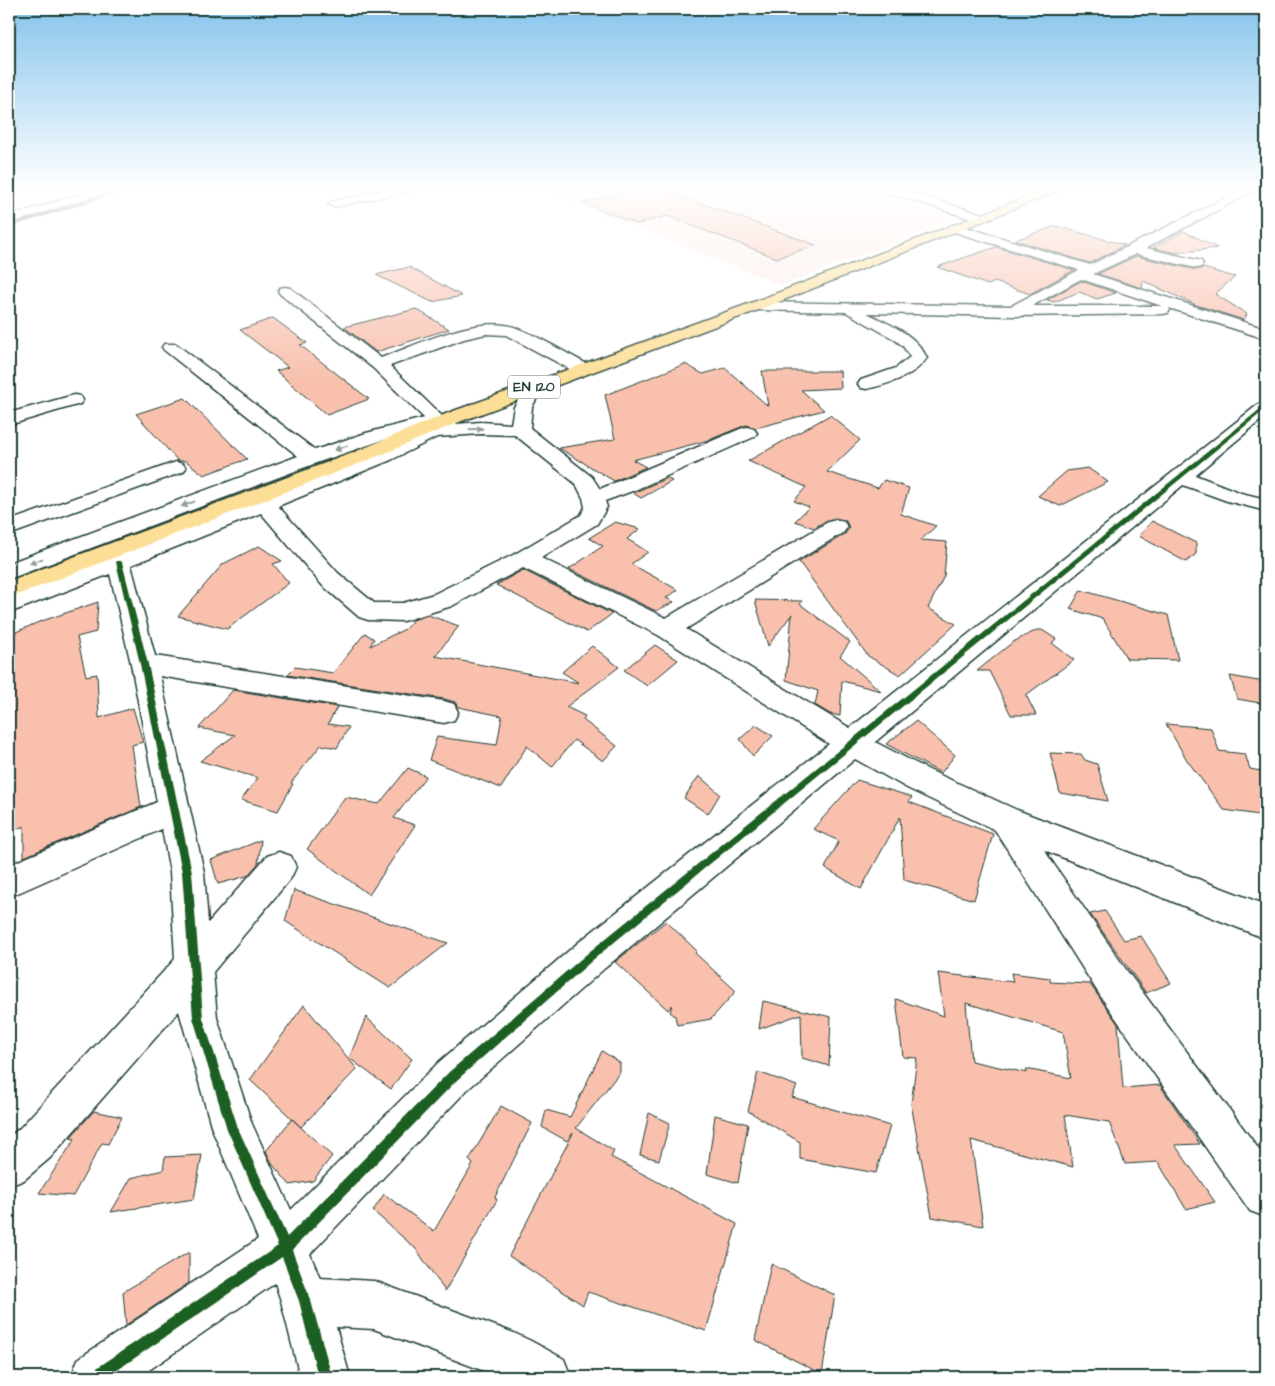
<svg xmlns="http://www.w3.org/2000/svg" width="1275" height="1386" font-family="'Architects Daughter',sans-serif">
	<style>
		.built { fill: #fdece6 }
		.building { fill: #f8c0ad; stroke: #1f3d34; fill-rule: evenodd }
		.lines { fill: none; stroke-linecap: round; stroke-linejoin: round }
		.minor-casing { stroke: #1f3d34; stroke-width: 3 }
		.major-casing { stroke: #1f3d34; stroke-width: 3 }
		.minor { fill: #fff; fill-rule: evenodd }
		.major { fill: #fcde96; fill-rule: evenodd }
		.rail { stroke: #1f3d34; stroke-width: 2 }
		.cycleway-casing { stroke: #fff; stroke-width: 3 }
		.cycleway { fill: #1b5e20; fill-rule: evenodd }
		.oneway { fill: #8f9e9a }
		.labels { text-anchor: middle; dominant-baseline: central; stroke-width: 4; stroke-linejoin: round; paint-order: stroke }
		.shield { fill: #fff; stroke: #627771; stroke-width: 1 }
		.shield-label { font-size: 14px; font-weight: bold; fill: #1f3d34 }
	</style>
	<rect width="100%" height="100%" fill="#fff"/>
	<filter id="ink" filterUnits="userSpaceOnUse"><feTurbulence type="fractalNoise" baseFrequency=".02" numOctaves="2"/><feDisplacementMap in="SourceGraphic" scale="10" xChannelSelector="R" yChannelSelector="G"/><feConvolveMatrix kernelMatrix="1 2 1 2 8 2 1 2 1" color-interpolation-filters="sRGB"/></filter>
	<g filter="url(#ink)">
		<polygon class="built" points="536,188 864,188 961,217 782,285"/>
		<g class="building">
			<polygon points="638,188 659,188 816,245 777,258 667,216 637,224 583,203"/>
			<polygon points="1056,226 1125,245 1090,263 1015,240"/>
			<polygon points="1184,231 1217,248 1177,253 1153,248"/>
			<polygon points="996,247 1074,270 1030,294 995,282 988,285 937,267"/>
			<polygon points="1136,256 1196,270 1203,268 1235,277 1215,294 1247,314 1244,320 1196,305 1143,281 1142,288 1098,274"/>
			<polygon points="409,267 462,296 432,302 376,275"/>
			<polygon points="1081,281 1116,293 1097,299 1079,292 1054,302 1047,300"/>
			<polygon points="416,309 449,329 376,352 344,327"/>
			<polygon points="273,318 307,343 300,345 369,399 327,415 276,371 288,367 240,330"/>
			<polygon points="685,364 703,374 725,368 768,406 762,371 840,371 841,388 801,390 824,410 756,428 746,425 709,440 633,460 646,467 614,481 559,448 615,439 605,395"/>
			<polygon points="185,398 193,406 247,459 204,475 186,461 178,461 136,414"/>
			<polygon points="830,415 860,440 827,472 878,488 884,480 909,488 901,514 936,526 921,540 947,542 944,576 928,608 956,624 900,675 868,656 799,562 845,534 849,528 846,521 836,518 827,520 814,528 795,521 809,507 794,501 806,487 748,461"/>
			<polygon points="1088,468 1108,482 1060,506 1038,496 1067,471"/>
			<polygon points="667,478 672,481 641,498 633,493"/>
			<polygon points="1152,521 1196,543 1196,554 1186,562 1139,536"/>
			<polygon points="615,522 640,529 627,539 648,552 631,564 678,590 666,598 674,602 656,611 569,569 603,546 589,538"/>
			<polygon points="259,546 282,561 273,564 289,583 227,629 178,616 223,564"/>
			<polygon points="523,570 549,583 612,614 587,632 496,585"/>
			<polygon points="1081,590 1168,615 1178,660 1127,659 1103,619 1070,609"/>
			<polygon points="755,600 802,601 800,604 850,642 840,656 881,691 842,681 840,716 830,714 815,705 818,691 786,680 792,614 768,646"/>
			<polygon points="98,602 96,632 77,637 86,676 97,674 99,718 133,708 143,742 132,745 141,807 24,857 24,826 9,832 9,635 39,622"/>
			<polygon points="428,615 459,626 435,656 579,683 562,672 592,646 619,667 566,707 585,716 583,720 617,746 603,761 574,740 552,767 527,746 501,788 429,760 437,737 497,745 502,716 458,707 455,702 444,699 287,675 295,667 333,673 365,633 374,639 370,646 405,629 413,620"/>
			<polygon points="1037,630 1042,630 1056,639 1052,643 1074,660 1026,695 1036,715 1011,715 989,671 977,671 1013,642"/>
			<polygon points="655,645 678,660 647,686 624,670"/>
			<polygon points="1230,676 1264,682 1266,704 1237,699"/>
			<polygon points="233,690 337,707 328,724 349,727 337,748 321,745 291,783 293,784 278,811 241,800 258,778 200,761 235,735 199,728"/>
			<polygon points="916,721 955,755 941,773 886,744"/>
			<polygon points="1166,724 1211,728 1219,751 1245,754 1250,769 1266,772 1266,816 1224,810 1187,760"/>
			<polygon points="756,725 773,736 753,756 740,739"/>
			<polygon points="1050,753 1081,754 1085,760 1097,764 1108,801 1060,793"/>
			<polygon points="408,768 426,776 394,818 415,825 369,895 307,849 345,797 379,804"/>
			<polygon points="699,776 720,794 708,814 684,798"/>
			<polygon points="857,780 912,797 909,802 993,834 974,900 904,880 900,817 861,889 825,868 839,841 813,829"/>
			<polygon points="261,840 258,864 247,876 218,884 211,860"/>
			<polygon points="294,890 407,929 448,943 390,988 285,921"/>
			<polygon points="1105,911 1124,940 1141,936 1171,983 1146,993 1090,914"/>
			<polygon points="666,921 697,951 695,953 736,991 711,1019 677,1025 675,1016 670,1012 672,1005 668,1010 615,962"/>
			<path d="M938 973 1013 982 1011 973 1050 978V982L1090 984 1118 1024 1123 1088 1160 1085 1200 1144 1175 1145 1215 1202 1186 1209 1158 1162 1125 1164 1109 1122 1065 1115 1073 1167 971 1140 983 1226 932 1217 911 1104 917 1058 903 1057 896 999 944 1016ZM966 1003 1063 1032 1071 1078 1026 1069 1027 1073 971 1061Z"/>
			<polygon points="763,1001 831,1017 829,1066 802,1058 801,1014 759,1029"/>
			<polygon points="304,1005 357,1069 301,1127 250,1080"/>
			<polygon points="366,1017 412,1059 391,1089 349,1058"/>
			<polygon points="602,1051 620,1063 620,1072 576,1128 614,1151 611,1157 737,1224 706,1331 588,1292 583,1305 509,1256 573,1133 567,1141 542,1127 546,1110 570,1117"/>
			<polygon points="758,1072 797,1086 792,1097 890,1126 876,1173 800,1159 800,1142 748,1111"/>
			<polygon points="501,1106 532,1123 495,1197 497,1200 445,1291 416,1249 373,1211 384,1194 434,1231 473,1164 469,1160"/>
			<polygon points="94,1111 122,1117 108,1144 102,1143 73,1196 39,1193 75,1139 70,1138"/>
			<polygon points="649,1113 670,1123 659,1160 640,1155"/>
			<polygon points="715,1115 748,1124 738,1183 707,1174"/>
			<polygon points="292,1119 332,1156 313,1181 290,1185 273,1165 266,1151"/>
			<polygon points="202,1155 194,1199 111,1212 131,1178 163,1170 165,1157"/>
			<polygon points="189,1252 189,1283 126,1325 123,1292"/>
			<polygon points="771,1264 835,1295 822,1374 755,1340"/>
		</g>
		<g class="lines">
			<defs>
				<g id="minor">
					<polygon points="100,188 118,188 9,224 9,216"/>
					<polygon points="392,188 415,188 410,191 334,207 328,204 334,201"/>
					<polygon points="874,188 893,188 986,215 988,218 982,222 978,221"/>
					<path d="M1245 188H1260L1146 248 1201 261 1203 264 1201 267 1196 268 1136 254 1093 274 1266 329V339L1169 308 1170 310 1168 313 1163 314 1014 316 867 313C890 325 915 333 927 358 914 377 888 384 867 389L861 388 858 384 861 380 896 368 910 357 903 346 894 339 846 312 756 310 751 309 749 306 751 303 756 302 1011 306 1079 270 951 231 949 228 951 225H959L1090 265ZM1081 279 1162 306H1032Z"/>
					<path d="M285 287 290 288 381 358C417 345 476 315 514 327 539 336 565 353 589 365L591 369 589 373H577L506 335 486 334 464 339 390 366 444 418H455L457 422 456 424 481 422 511 424 514 407 528 383 534 382 540 383 543 387 532 407 530 428 592 477 600 489 740 429 747 427 754 429 757 433 754 437 635 490 605 501 607 507 597 524 541 558 666 618 828 522 836 520 844 522 847 527 844 532 686 629 850 728 1260 403 1266 402V416L1195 475 1241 493 1266 499V511L1227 501 1183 485 875 742 929 770 1017 810 1266 905V939L1044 850 1127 971 1266 1159V1217L1250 1211 1101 997 995 830 907 788 855 759 605 968 467 1090 310 1254 320 1278 374 1281 514 1333 531 1341 564 1359 571 1377H500L374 1329 336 1327 350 1377H300L281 1301 275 1283 139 1377H71L78 1359 258 1239 212 1129 179 1011 50 1158 24 1180 9 1186V1137L20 1128 175 959 170 872 162 829 9 897V865L157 802 131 664 110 574 9 613V596L377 452 422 430 380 441 319 462 9 579V563L298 456 164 350 162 347 164 344H176L315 450 366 433 424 418 373 368 280 294 278 291 280 288ZM481 434 515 435 576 484 583 498 585 507 581 515 515 554 434 594 403 603H374L338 573 278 506 391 460 437 437ZM261 513 322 585 359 617 368 620 403 621 452 606 523 568 658 635 829 744 579 942 439 1062 291 1210 252 1124 217 1018 213 972 291 878 296 867 291 856 279 852 267 856 208 923 204 872 160 676 444 723 454 720 458 712 454 704 444 701 155 656 131 565Z"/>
					<polygon points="74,395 80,396 83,400 80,404 9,425 9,413"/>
					<polygon points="176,462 183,464 186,468 183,472 9,535 9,521"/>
				</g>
				<polygon id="major" points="1050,188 1066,188 761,309 462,421 366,461 9,598 9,581 352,453 448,413 751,303"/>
			</defs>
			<use href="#minor" class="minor-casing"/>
			<use href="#major" class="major-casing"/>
			<use href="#minor" class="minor"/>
			<use href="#major" class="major"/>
			<polyline class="rail" points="9,226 131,188"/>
			<defs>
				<polygon id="cycleway" points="1264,406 1266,406 1266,409 595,958 457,1080 292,1250 311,1301 332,1377 318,1377 299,1301 282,1257 107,1377 89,1377 91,1372 278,1246 227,1129 193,1018 182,872 140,664 116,562 117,561 121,561 122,562 148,664 192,872 203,1018 238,1128 287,1237 449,1072 589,952"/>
			</defs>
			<use href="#cycleway" class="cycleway-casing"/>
			<use href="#cycleway" class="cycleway"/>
		</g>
		<defs><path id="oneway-solid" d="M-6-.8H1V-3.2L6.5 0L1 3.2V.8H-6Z" transform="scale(1.25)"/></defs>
		<g class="oneway">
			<use href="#oneway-solid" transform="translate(476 429) rotate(-2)"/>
			<use href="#oneway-solid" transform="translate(341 448) rotate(161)"/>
			<use href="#oneway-solid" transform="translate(188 504) rotate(160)"/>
			<use href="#oneway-solid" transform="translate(36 561) rotate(160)"/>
		</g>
	</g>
	<linearGradient id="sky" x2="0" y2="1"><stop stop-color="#85c4ec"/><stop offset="0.49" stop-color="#fff"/><stop offset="1" stop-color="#fff" stop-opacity="0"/></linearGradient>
	<rect width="1275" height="383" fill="url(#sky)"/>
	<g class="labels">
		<rect class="shield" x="508" y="375.5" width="52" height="23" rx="4"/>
		<g class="shield-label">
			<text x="534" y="387">EN 120</text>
		</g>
	</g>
	<rect width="1275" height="1386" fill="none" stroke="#fff" stroke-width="30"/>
	<rect x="15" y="15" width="1245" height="1356" fill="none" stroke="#1f3d34" stroke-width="2" filter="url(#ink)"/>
</svg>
